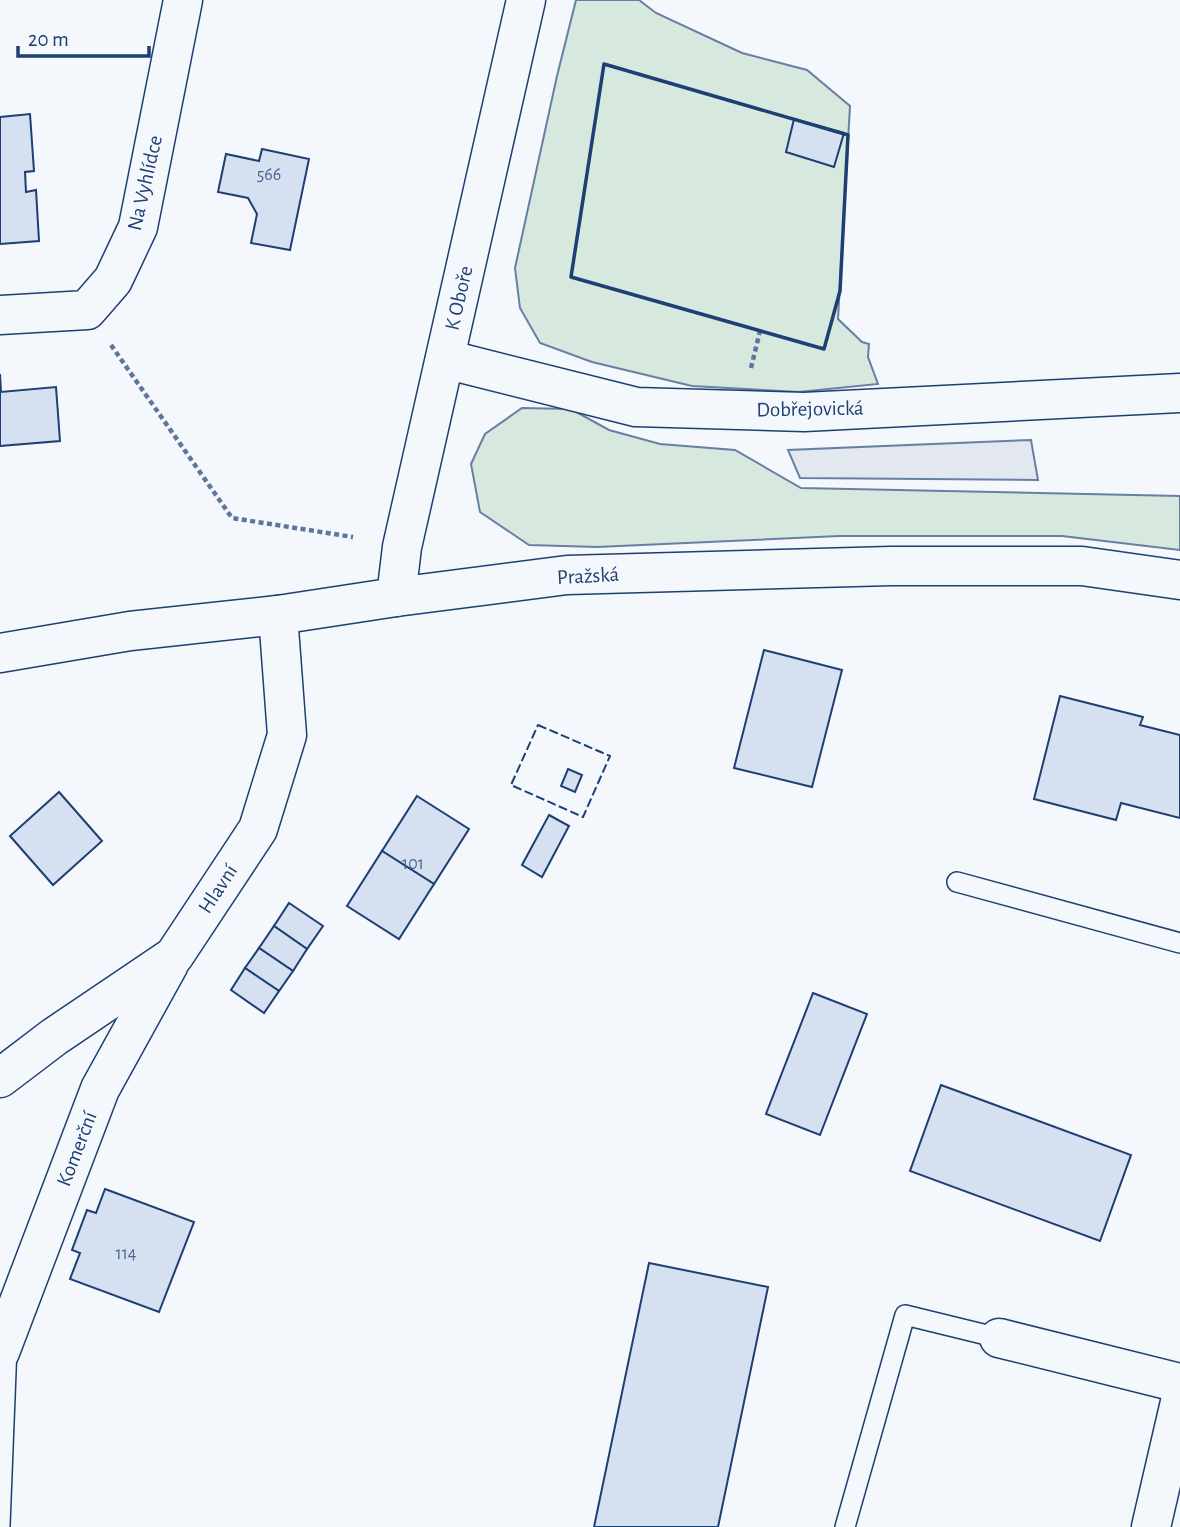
<svg xmlns="http://www.w3.org/2000/svg" width="1180" height="1527" font-family="'Alegreya Sans',sans-serif">
	<style>
		.green { fill: #d7e8df; stroke: #687fa3; stroke-width: 2 }
		.parking { fill: #e3e8f0; stroke: #687fa3; stroke-width: 2 }
		.building { fill: #d5e0f0; stroke: #1d3f73; stroke-width: 2 }
		.lines { fill: none; stroke-linecap: round; stroke-linejoin: round }
		.service-casing { stroke: #1d3f73; stroke-width: 22 }
		.minor-casing { stroke: #1d3f73; stroke-width: 41 }
		.secondary-casing { stroke: #1d3f73; stroke-width: 41 }
		.path { stroke: #5e769c; stroke-width: 4.5; stroke-dasharray: 5 3.5; stroke-linecap: butt }
		.service { stroke: #f4f7fb; stroke-width: 19 }
		.minor { stroke: #f4f7fb; stroke-width: 38 }
		.secondary { stroke: #f4f7fb; stroke-width: 38 }
		.fence { stroke: #1d3f73; stroke-width: 2; stroke-dasharray: 9 3.5; stroke-linecap: butt }
		.wall { stroke: #1d3f73; stroke-width: 3.5 }
		.labels { text-anchor: middle; dominant-baseline: central; stroke-width: 5; stroke-linejoin: round; paint-order: stroke }
		.number-label { font-size: 18px; fill: #4b6792 }
		.street-label { font-size: 21px; fill: #1d3f73; stroke: #f4f7fb }
	</style>
	<rect width="100%" height="100%" fill="#f4f7fb"/>
	<g class="green">
		<polygon points="576,0 639,0 656,13 742,53 807,70 850,106 838,319 862,342 869,344 868,357 878,384 799,392 692,386 592,362 540,343 520,308 515,268 557,76"/>
		<polygon points="522,408 571,409 609,430 660,444 735,450 801,488 1180,496 1180,550 1062,536 839,536 597,547 529,545 480,512 471,464 485,434"/>
	</g>
	<polygon class="parking" points="1031,440 1038,480 800,478 788,450"/>
	<g class="building">
		<polygon points="30,114 34,171 25,172 26,192 36,190 39,241 0,244 0,117"/>
		<polygon points="794,119 844,133 834,167 786,152"/>
		<polygon points="262,149 309,159 290,250 251,243 257,214 248,198 218,192 226,154 259,161"/>
		<polygon points="0,374 1,392 56,387 60,441 0,446"/>
		<polygon points="764,650 842,670 812,787 734,768"/>
		<polygon points="1060,696 1143,717 1140,725 1180,735 1180,818 1121,803 1116,820 1034,799"/>
		<polygon points="568,769 582,775 575,792 561,786"/>
		<polygon points="59,792 102,841 53,885 10,836"/>
		<polygon points="417,796 469,829 434,884 382,851"/>
		<polygon points="549,815 569,826 542,877 522,865"/>
		<polygon points="382,851 434,884 399,939 347,906"/>
		<polygon points="289,903 323,926 307,949 274,926"/>
		<polygon points="274,926 307,949 293,971 259,948"/>
		<polygon points="259,948 293,971 279,991 245,968"/>
		<polygon points="245,968 279,991 264,1013 231,990"/>
		<polygon points="813,993 867,1014 820,1135 766,1114"/>
		<polygon points="941,1085 1131,1155 1100,1241 910,1171"/>
		<polygon points="105,1189 194,1222 159,1312 70,1279 80,1253 72,1250 87,1210 96,1213"/>
		<polygon points="649,1263 768,1287 718,1527 594,1527"/>
	</g>
	<g class="lines">
		<defs>
			<g id="service">
				<polyline points="957,882 1180,943"/>
				<polyline points="0,1525 7,1346"/>
				<polyline points="845,1527 905,1315 999,1338"/>
			</g>
			<g id="minor">
				<polyline points="0,315 87,310 113,280 138,227 183,0"/>
				<polyline points="445,359 636,407 804,412 1180,393"/>
				<polyline points="396,597 402,547 526,0"/>
				<polyline points="0,1078 54,1037 174,956 258,829 287,735 278,615"/>
				<polyline points="999,1338 1180,1383"/>
				<polyline points="0,1352 100,1089 169,964"/>
				<polyline points="1151,1527 1180,1402"/>
			</g>
			<polyline id="secondary" points="0,653 130,631 278,615 396,597 567,575 891,566 1082,566 1180,580"/>
		</defs>
		<use href="#service" class="service-casing"/>
		<use href="#minor" class="minor-casing"/>
		<use href="#secondary" class="secondary-casing"/>
		<g class="path">
			<polyline points="111,345 232,518 353,537"/>
			<polyline points="751,368 760,331"/>
		</g>
		<use href="#service" class="service"/>
		<use href="#minor" class="minor"/>
		<use href="#secondary" class="secondary"/>
		<polygon class="fence" points="538,725 610,756 583,817 511,785"/>
		<polygon class="wall" points="604,64 848,135 840,291 824,349 571,277"/>
	</g>
	<g class="labels">
		<g class="number-label">
			<text x="269" y="175">566</text>
			<text x="413" y="864">101</text>
			<text x="126" y="1254">114</text>
		</g>
		<g class="street-label">
			<text transform="translate(145 183) rotate(-77)">Na Vyhlídce</text>
			<text transform="translate(459 298) rotate(-77)">K Oboře</text>
			<text transform="translate(810 409) rotate(-1)">Dobřejovická</text>
			<text transform="translate(588 576) rotate(-3)">Pražská</text>
			<text transform="translate(218 889) rotate(-57)">Hlavní</text>
			<text transform="translate(77 1149) rotate(-69)">Komerční</text>
		</g>
	</g>
	<path d="M18 46v10h131v-10" fill="none" stroke="#1d3f73" stroke-width="3.5"/>
	<text x="28" y="46" font-size="21" fill="#1d3f73" stroke="#f4f7fb" stroke-width="5" paint-order="stroke">20 m</text>
</svg>
